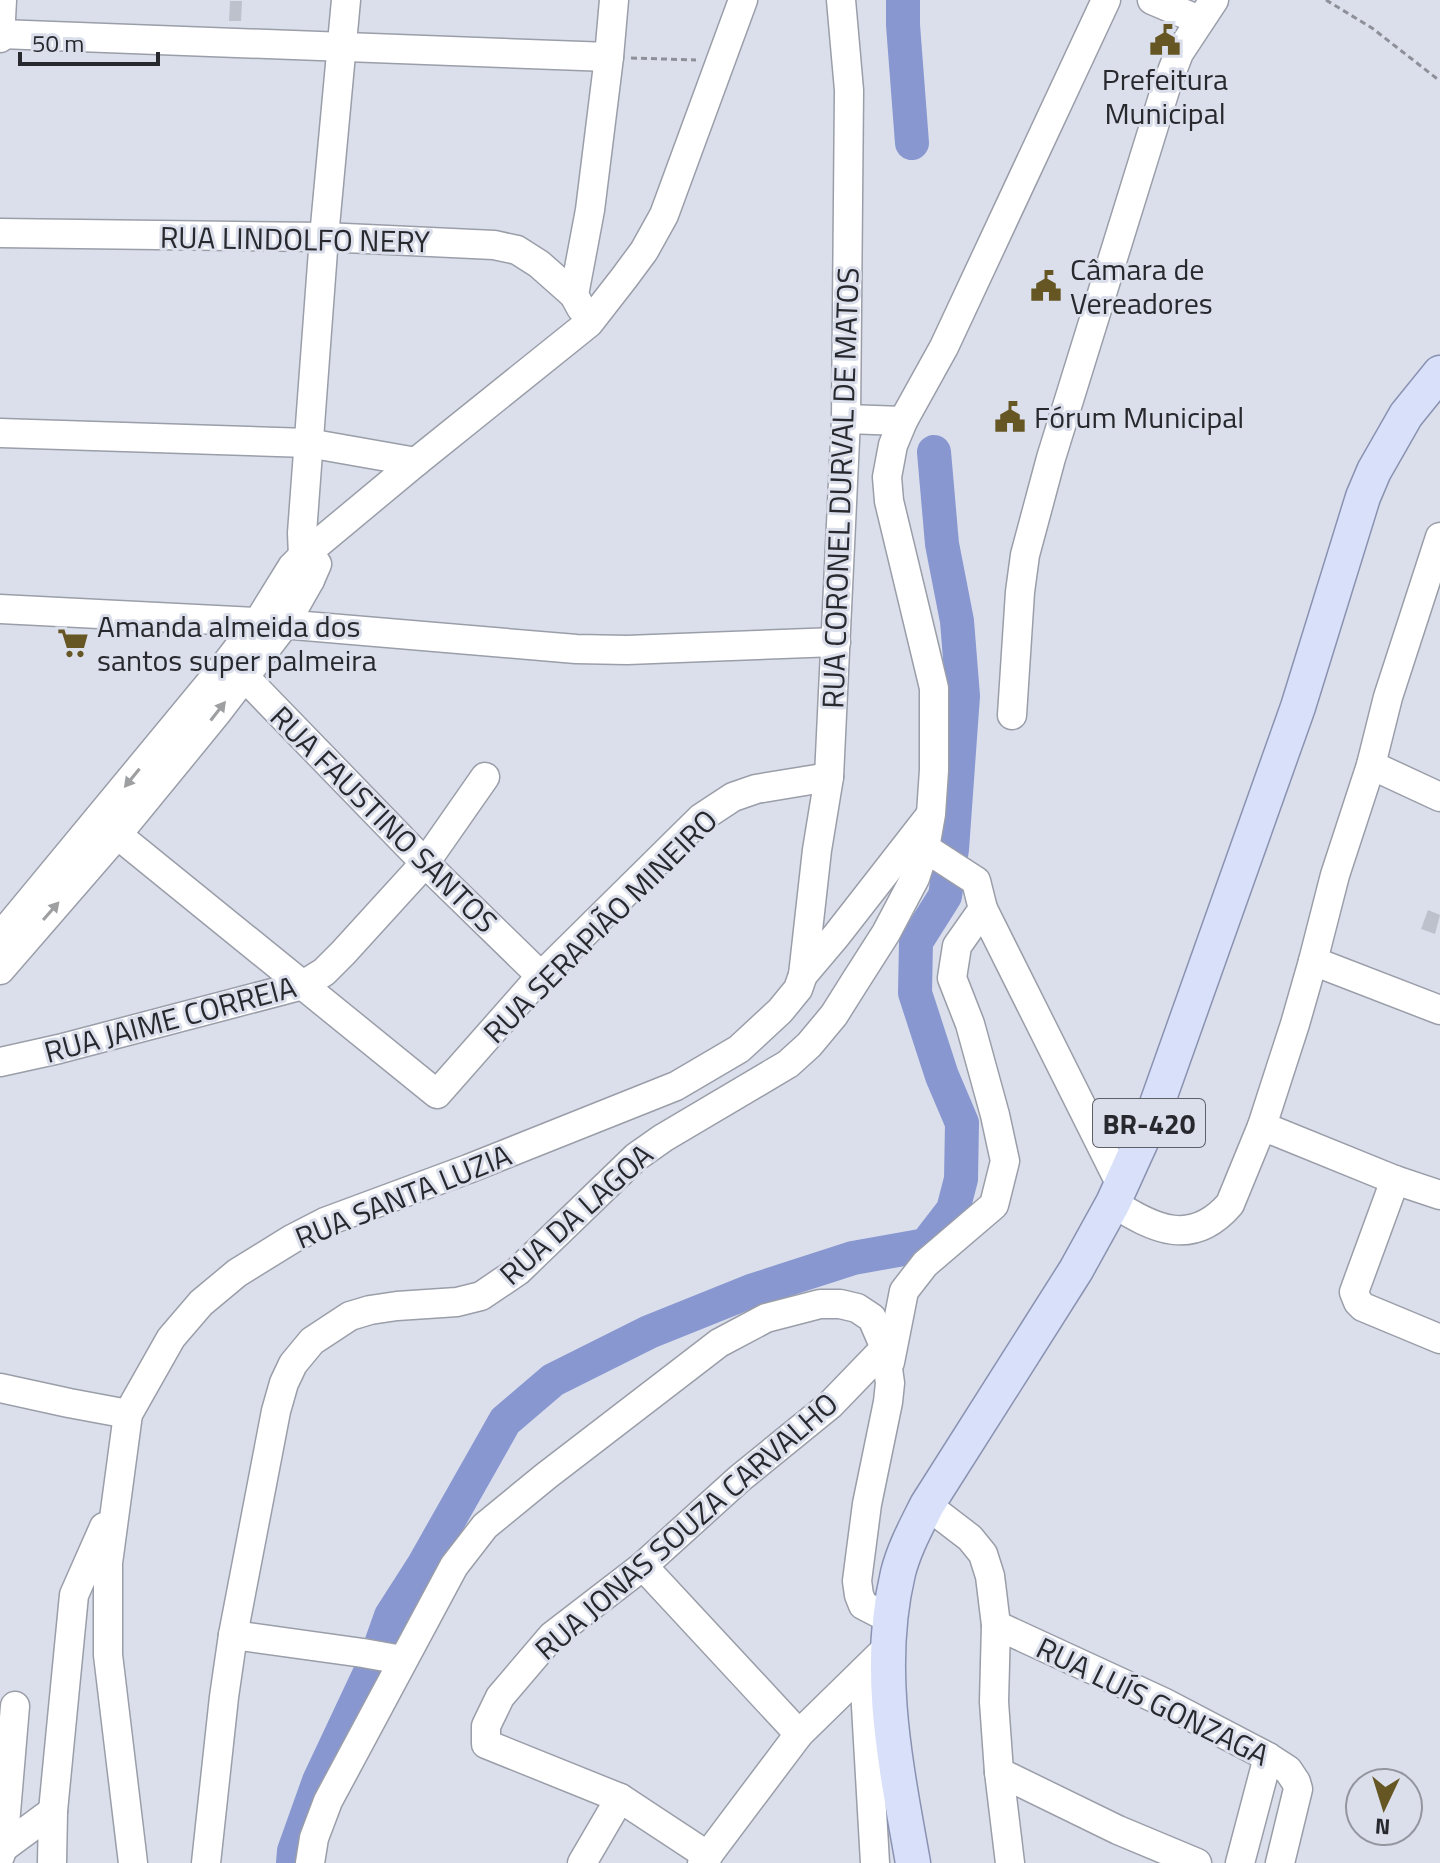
<svg xmlns="http://www.w3.org/2000/svg" width="1440" height="1863" font-family="'Titillium Web',sans-serif">
	<style>
		.lines { fill: none; stroke-linecap: round; stroke-linejoin: round }
		.river { stroke: #8897d0; stroke-width: 34 }
		.building { fill: #bdc1cc }
		.minor-casing { stroke: #9a9ea9; stroke-width: 31 }
		.major-casing { stroke: #8a92b1; stroke-width: 37 }
		.path { stroke: #8e9099; stroke-width: 3; stroke-dasharray: 6 4; stroke-linecap: butt }
		.minor { stroke: #fff; stroke-width: 28 }
		.major { stroke: #d8e0fa; stroke-width: 34 }
		.oneway { fill: #9e9fa1 }
		.labels { text-anchor: middle; dominant-baseline: central; stroke-width: 6; stroke-linejoin: round; paint-order: stroke }
		.shield { fill: #dbdfeb; stroke: #5e6067; stroke-width: 2 }
		.shield-label { font-size: 28px; font-weight: bold; fill: #28292e }
		.poi-label { font-size: 30px; fill: #28292e; stroke: #dbdfeb; text-anchor: start }
		.street-label { font-size: 30px; fill: #28292e; stroke: #dbdfeb }
	</style>
	<rect width="100%" height="100%" fill="#dbdfeb"/>
	<g class="lines">
		<g class="river">
			<polyline points="903,0 903,25 912,143"/>
			<polyline points="293,1863 294,1851 319,1781 374,1664 391,1616 423,1566 505,1421 553,1380 649,1332 751,1291 853,1258 926,1245 953,1210 961,1179 962,1123 942,1076 915,993 916,942 945,896 952,849 963,696 957,621 942,544 934,452"/>
		</g>
	</g>
	<g class="building">
		<polygon points="230,1 242,1 241,21 229,21"/>
		<polygon points="1428,910 1440,915 1435,934 1421,929"/>
	</g>
	<g class="lines">
		<defs>
			<g id="minor">
				<polyline points="1152,0 1199,20"/>
				<polyline points="0,34 609,57"/>
				<polyline points="0,38 2,0"/>
				<polyline points="0,233 324,237 494,245 517,250 539,264 574,295"/>
				<polyline points="581,308 574,295 590,210 609,57 614,0"/>
				<polyline points="846,419 903,421"/>
				<polyline points="0,433 308,443 416,462"/>
				<polyline points="310,580 303,556 302,533 324,237 346,0"/>
				<polyline points="0,609 258,622 576,649 627,650 836,642"/>
				<polyline points="232,664 425,863 541,976"/>
				<polyline points="1012,715 1020,592 1025,555 1051,458 1166,87 1179,53 1214,0"/>
				<polyline points="1371,765 1440,797"/>
				<polyline points="98,819 437,1094 541,976 701,818 733,797 756,789 829,777"/>
				<polyline points="925,848 976,881 983,909 1121,1185"/>
				<polyline points="0,937 229,660 258,622 292,567 303,556 416,462 589,323 624,278 644,251 664,215 743,0"/>
				<polyline points="1313,961 1440,1010"/>
				<polyline points="0,970 117,835 216,714 285,624 310,580 317,564"/>
				<polyline points="803,975 817,850 829,777 846,419 849,90 841,0"/>
				<polyline points="0,1062 59,1049 303,985 324,972 343,953 425,863 485,777"/>
				<polyline points="1262,1126 1395,1180 1440,1195"/>
				<polyline points="1395,1180 1354,1292 1358,1302 1363,1307 1440,1339"/>
				<path d="M1113 1203C1154 1229 1192 1248 1230 1204L1262 1126 1295 1024 1313 961 1335 875 1371 765 1388 697 1440 537"/>
				<polyline points="890,1362 904,1291 925,1264 994,1205 1005,1161 995,1115 970,1024 952,978 957,946 983,909"/>
				<polyline points="0,1388 69,1403 128,1414"/>
				<polyline points="927,1505 970,1538 983,1554 990,1576 996,1625 994,1702 999,1772 1010,1863"/>
				<polyline points="643,1566 799,1734"/>
				<polyline points="996,1625 1163,1702 1268,1757 1288,1770 1296,1782 1298,1789 1280,1863"/>
				<polyline points="233,1635 363,1653 402,1660"/>
				<polyline points="864,1671 875,1863"/>
				<polyline points="999,1772 1118,1830 1197,1863"/>
				<polyline points="53,1811 74,1595 104,1527"/>
				<polyline points="3,1848 53,1811 52,1863"/>
				<polyline points="0,1856 3,1848 15,1706"/>
				<polyline points="708,1856 620,1798 486,1744 486,1726 500,1697 552,1636 643,1566 739,1479 830,1405 885,1348"/>
				<polyline points="133,1863 108,1655 108,1563 128,1414 171,1338 201,1303 237,1273 292,1239 325,1222 468,1169 676,1086 739,1049 780,1011 798,989 803,975 836,936 928,818"/>
				<polyline points="206,1863 224,1697 233,1635 276,1411 284,1383 293,1364 312,1341 350,1316 370,1310 397,1306 457,1302 481,1296 518,1271 636,1157 663,1138 788,1064 809,1045 834,1015 856,980 886,933 915,878 925,848 931,814 934,770 934,688 889,501 887,477 893,445 903,421 944,347 1106,0"/>
				<polyline points="310,1863 314,1838 328,1801 454,1566 485,1526 546,1476 719,1343 766,1318 820,1304 840,1304 857,1308 872,1318 885,1348 890,1383 888,1402 867,1504 857,1581 859,1595 863,1605 890,1619"/>
				<polyline points="582,1863 620,1798"/>
				<polyline points="702,1863 799,1734 888,1647"/>
				<polyline points="1240,1863 1268,1757"/>
			</g>
			<path id="major" d="M913 1863C896 1767 875 1669 898 1573 904 1549 916 1527 927 1505L1076 1270 1113 1203 1153 1115 1298 707 1363 497 1374 471 1406 415 1440 373"/>
		</defs>
		<use href="#minor" class="minor-casing"/>
		<use href="#major" class="major-casing"/>
		<g class="path">
			<polyline points="1326,0 1372,28 1440,81"/>
			<polyline points="631,58 696,60"/>
		</g>
		<use href="#minor" class="minor"/>
		<use href="#major" class="major"/>
	</g>
	<defs><path id="oneway-solid" d="M-6-.8H1V-3.2L6.5 0L1 3.2V.8H-6Z" transform="scale(2)"/></defs>
	<g class="oneway">
		<use href="#oneway-solid" transform="translate(218 711) rotate(-52)"/>
		<use href="#oneway-solid" transform="translate(132 778) rotate(129)"/>
		<use href="#oneway-solid" transform="translate(51 911) rotate(-49)"/>
	</g>
	<defs>
		<symbol id="civic-bare" viewBox="-9 -9 18 18"><path d="M-.6-6.5H3V-4.5H.6V-3L4-1V1h2V6H-6V1h2V-1L-.6-3ZM-1.2 2.5V6h2.4V2.5Z" fill="#655623" stroke="#dbdfeb" stroke-width="2.5" paint-order="stroke"/></symbol>
		<symbol id="supermarket-bare" viewBox="-9 -9 18 18"><path d="M-6-5.5h2.5l.6 2H6L4.5 2H-2.5L-4.4-4H-6ZM-1.5 3.2a1.3 1.3 0 1 0 .1 0ZM3 3.2a1.3 1.3 0 1 0 .1 0Z" fill="#655623" stroke="#dbdfeb" stroke-width="2.5" paint-order="stroke"/></symbol>
	</defs>
	<g fill-rule="evenodd">
		<use href="#civic-bare" x="1143" y="18" width="44" height="44"/>
		<use href="#civic-bare" x="1024" y="264" width="44" height="44"/>
		<use href="#civic-bare" x="988" y="395" width="44" height="44"/>
		<use href="#supermarket-bare" x="51" y="621" width="44" height="44"/>
	</g>
	<g class="labels">
		<rect class="shield" x="1093" y="1099" width="112" height="48" rx="6"/>
		<g class="shield-label">
			<text x="1149" y="1123">BR-420</text>
		</g>
		<g class="poi-label">
			<text x="1165" y="79" text-anchor="middle">Prefeitura<tspan x="1165" dy="34">Municipal</tspan></text>
			<text x="1070" y="269">Câmara de<tspan x="1070" dy="34">Vereadores</tspan></text>
			<text x="1034" y="417">Fórum Municipal</text>
			<text x="97" y="626">Amanda almeida dos<tspan x="97" dy="34">santos super palmeira</tspan></text>
		</g>
		<g class="street-label">
			<text transform="translate(295 239) rotate(1)">RUA LINDOLFO NERY</text>
			<text transform="translate(840 488) rotate(-88)">RUA CORONEL DURVAL DE MATOS</text>
			<text transform="translate(384 819) rotate(45)">RUA FAUSTINO SANTOS</text>
			<text transform="translate(600 926) rotate(-45)">RUA SERAPIÃO MINEIRO</text>
			<text transform="translate(170 1019) rotate(-15)">RUA JAIME CORREIA</text>
			<text transform="translate(403 1196) rotate(-22)">RUA SANTA LUZIA</text>
			<text transform="translate(576 1214) rotate(-42)">RUA DA LAGOA</text>
			<text transform="translate(686 1526) rotate(-41)">RUA JONAS SOUZA CARVALHO</text>
			<text transform="translate(1153 1701) rotate(26)">RUA LUÍS GONZAGA</text>
		</g>
	</g>
	<g transform="translate(1384 1807) rotate(184)"><circle r="38" fill="#dbdfeb" stroke="#93969f" stroke-width="2"/>
	<path d="M0-6L14 30L0 20L-14 30Z" fill="#655623"/>
	<text y="-12" font-size="22" font-weight="bold" text-anchor="middle" fill="#28292e">N</text>
	</g>
	<path d="M20 52v12h138v-12" fill="none" stroke="#28292e" stroke-width="4"/>
	<text x="32" y="52" font-size="24" fill="#28292e" stroke="#dbdfeb" stroke-width="6" paint-order="stroke">50 m</text>
</svg>
